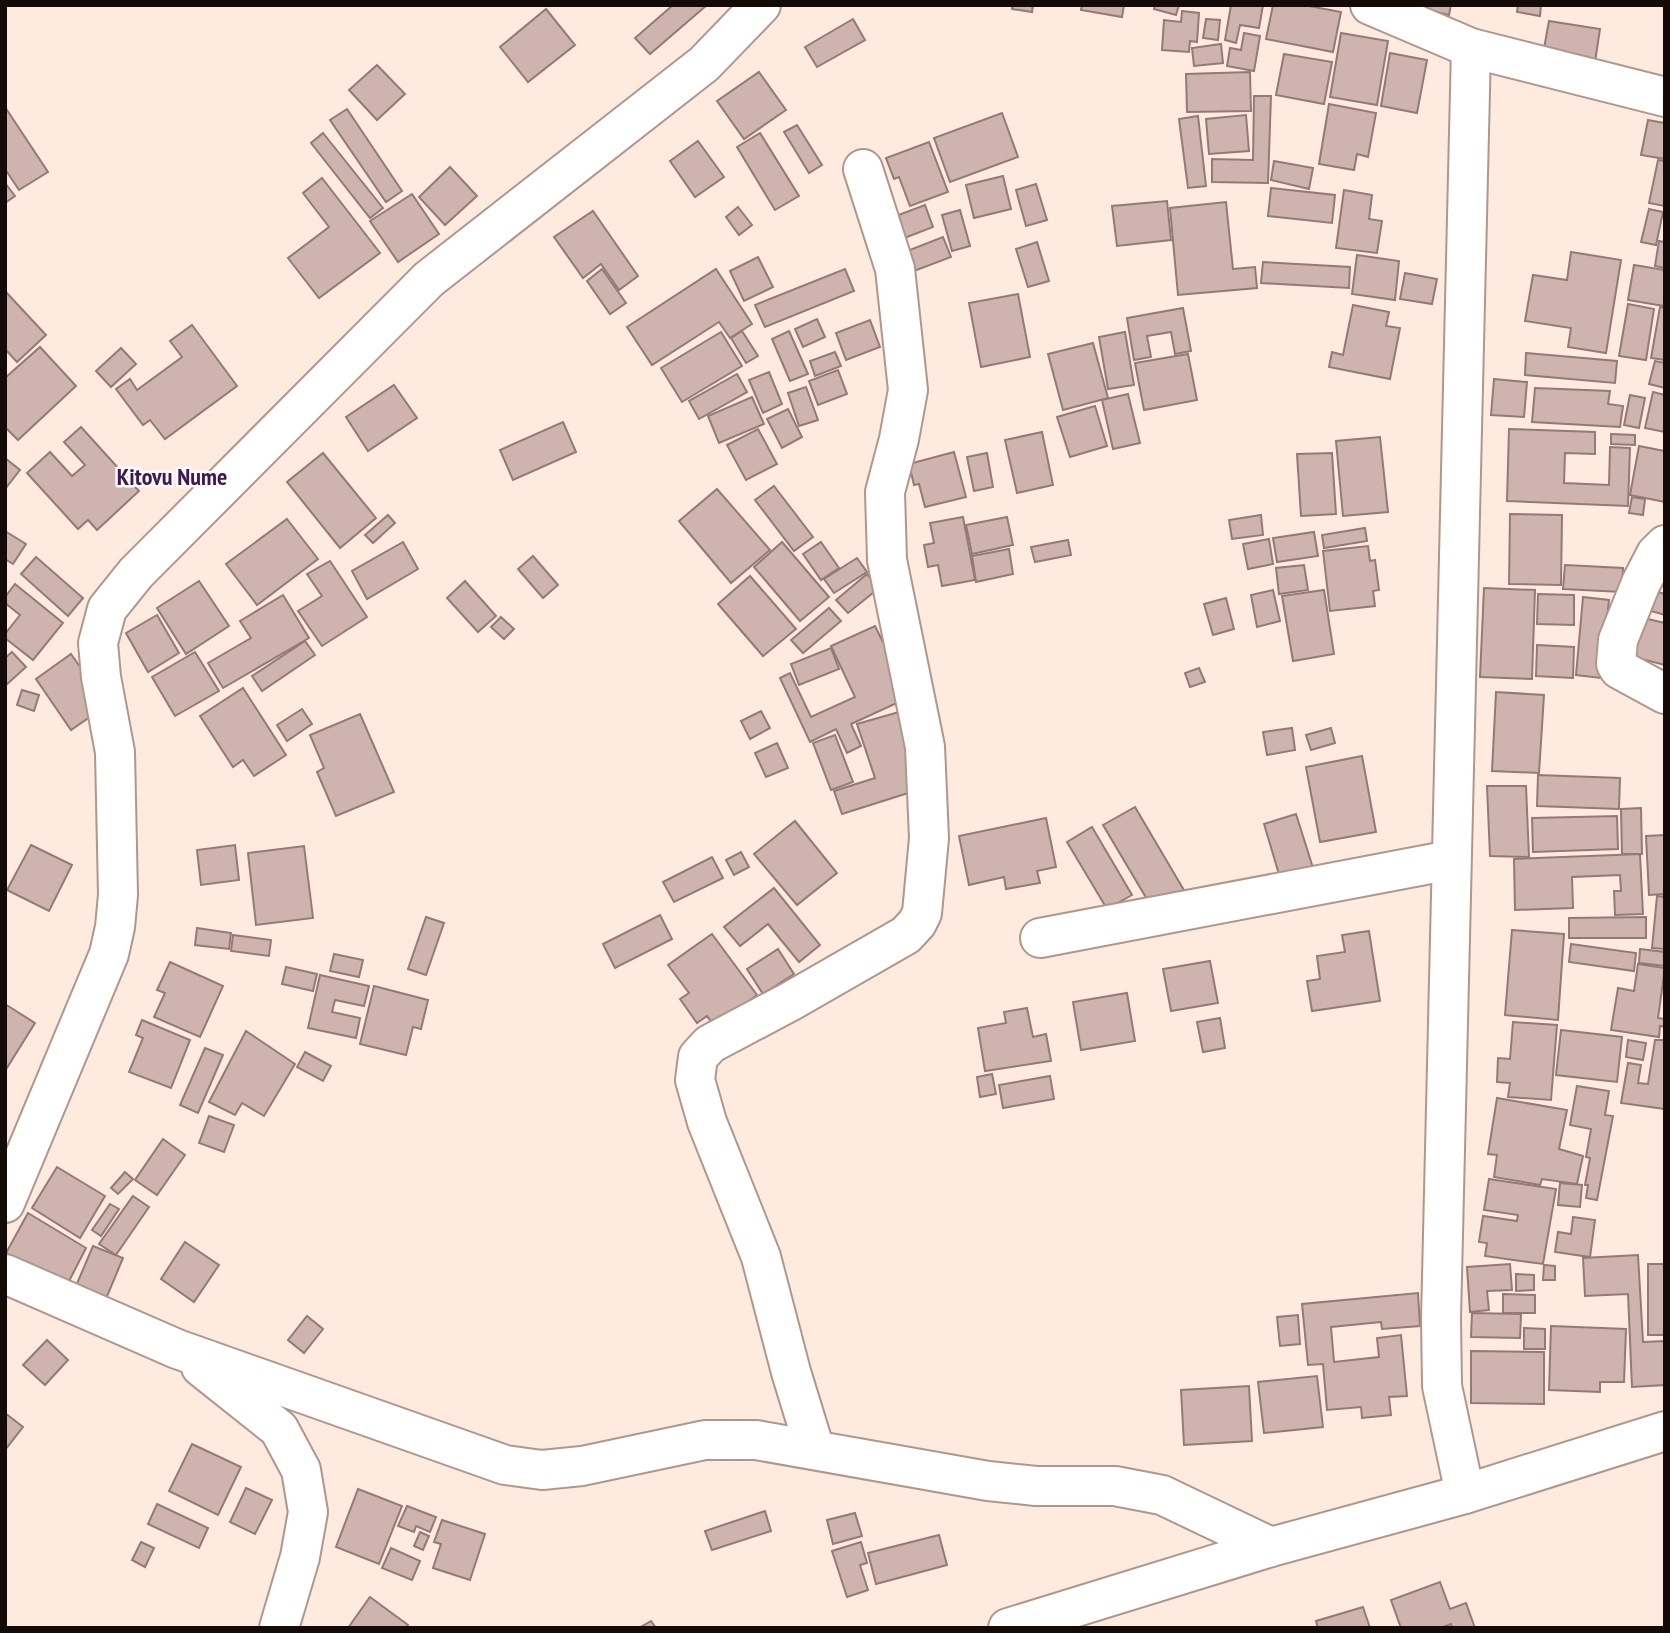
<svg xmlns="http://www.w3.org/2000/svg" width="1670" height="1633" font-family="'PT Sans Narrow',sans-serif">
	<style>
		.building { fill: #cfb3ae; stroke: #947a76; stroke-width: 2 }
		.lines { fill: none; stroke-linecap: round; stroke-linejoin: round }
		.minor-casing { stroke: #af978c; stroke-width: 42 }
		.minor { stroke: #fff; stroke-width: 38 }
		.labels { text-anchor: middle; dominant-baseline: central; stroke-width: 5; stroke-linejoin: round; paint-order: stroke }
		.quarter-label { font-size: 24px; font-weight: bold; fill: #3e184e; stroke: #fcfcfc }
	</style>
	<rect width="100%" height="100%" fill="#ffeae0"/>
	<g class="building">
		<polygon points="673,5 707,5 650,54 635,38"/>
		<polygon points="1013,5 1033,5 1032,12 1012,9"/>
		<polygon points="1082,5 1124,5 1122,17 1081,10"/>
		<polygon points="1155,5 1179,5 1176,15 1154,9"/>
		<polygon points="1231,5 1263,5 1259,28 1240,25 1236,43 1225,40"/>
		<polygon points="1273,5 1304,5 1341,12 1333,52 1266,39"/>
		<polygon points="1406,5 1451,5 1449,15"/>
		<polygon points="1518,5 1541,5 1540,16 1517,12"/>
		<polygon points="546,9 575,45 528,82 500,47"/>
		<polygon points="1182,11 1199,13 1197,42 1190,41 1189,52 1162,50 1164,20 1181,22"/>
		<polygon points="853,19 865,40 817,67 805,47"/>
		<polygon points="1206,19 1220,20 1218,40 1203,38"/>
		<polygon points="1549,21 1600,29 1595,62 1543,54"/>
		<polygon points="1244,33 1260,36 1254,71 1227,66 1230,48 1241,50"/>
		<polygon points="1341,33 1388,41 1377,105 1330,97"/>
		<polygon points="1221,44 1223,63 1194,66 1192,48"/>
		<polygon points="1390,53 1427,60 1417,113 1381,106"/>
		<polygon points="1284,54 1332,62 1324,104 1276,95"/>
		<polygon points="377,65 405,94 377,120 349,90"/>
		<polygon points="759,72 786,110 744,139 717,101"/>
		<polygon points="1250,72 1251,111 1187,112 1186,74"/>
		<polygon points="1254,96 1271,96 1268,183 1212,182 1212,159 1253,160"/>
		<polygon points="1329,104 1376,113 1368,157 1357,154 1354,170 1319,164"/>
		<polygon points="5,107 48,172 19,190 5,169"/>
		<polygon points="347,109 402,191 386,202 330,120"/>
		<polygon points="1002,113 1018,157 950,182 934,138"/>
		<polygon points="1246,115 1249,151 1209,154 1206,119"/>
		<polygon points="1198,116 1206,186 1188,188 1179,119"/>
		<polygon points="1648,120 1665,123 1665,159 1641,155"/>
		<polygon points="797,125 822,165 809,173 784,132"/>
		<polygon points="323,133 383,208 370,218 311,143"/>
		<polygon points="760,133 799,196 775,210 737,147"/>
		<polygon points="698,141 724,177 695,197 670,161"/>
		<polygon points="929,142 948,192 910,206 899,177 894,179 886,158"/>
		<polygon points="1658,160 1665,161 1665,206 1649,203"/>
		<polygon points="1274,161 1313,168 1309,189 1271,180"/>
		<polygon points="450,167 477,196 445,225 419,197"/>
		<polygon points="1003,176 1011,209 974,218 966,185"/>
		<polygon points="322,178 380,253 319,298 288,258 329,227 303,193"/>
		<polygon points="5,183 15,196 5,203"/>
		<polygon points="1036,184 1047,220 1026,226 1016,190"/>
		<polygon points="1271,188 1335,195 1332,223 1268,216"/>
		<polygon points="1344,190 1372,195 1369,219 1382,221 1377,253 1336,248"/>
		<polygon points="412,194 439,234 398,262 370,221"/>
		<polygon points="1167,201 1171,240 1117,246 1112,206"/>
		<polygon points="1226,202 1233,269 1255,267 1257,288 1178,295 1170,208"/>
		<polygon points="925,205 933,227 902,239 893,217"/>
		<polygon points="738,207 752,225 739,235 726,217"/>
		<polygon points="1649,209 1663,212 1656,245 1641,242"/>
		<polygon points="960,210 970,246 952,251 942,215"/>
		<polygon points="593,211 638,276 619,290 601,264 583,278 554,237"/>
		<polygon points="943,237 951,257 914,271 907,251"/>
		<polygon points="1659,241 1665,242 1665,268 1655,266"/>
		<polygon points="1037,242 1049,281 1028,287 1016,249"/>
		<polygon points="1571,252 1621,260 1606,353 1568,347 1571,328 1525,321 1533,275 1567,280"/>
		<polygon points="1357,255 1399,261 1395,300 1352,294"/>
		<polygon points="758,257 773,287 744,301 730,271"/>
		<polygon points="1263,262 1350,267 1349,288 1261,283"/>
		<polygon points="1634,265 1665,270 1664,306 1628,300"/>
		<polygon points="602,269 626,303 610,314 587,281"/>
		<polygon points="716,269 752,324 730,338 719,322 652,365 627,327"/>
		<polygon points="845,269 854,291 765,327 755,305"/>
		<polygon points="1405,273 1437,279 1432,304 1400,299"/>
		<polygon points="5,291 46,335 17,362 5,349"/>
		<polygon points="1018,294 1030,357 981,367 969,303"/>
		<polygon points="1628,304 1654,309 1646,360 1619,356"/>
		<polygon points="1353,305 1389,312 1386,326 1400,328 1390,379 1329,367 1332,352 1343,355"/>
		<polygon points="1660,307 1665,308 1665,360 1651,358"/>
		<polygon points="1183,308 1191,351 1175,354 1171,332 1147,336 1151,357 1134,360 1127,318"/>
		<polygon points="817,319 825,337 803,347 795,329"/>
		<polygon points="870,320 880,347 846,360 836,333"/>
		<polygon points="192,325 237,386 165,439 150,420 143,425 116,389 130,379 137,390 182,357 170,341"/>
		<polygon points="742,331 758,356 746,363 731,338"/>
		<polygon points="789,331 808,374 790,381 772,339"/>
		<polygon points="721,332 742,366 682,402 661,368"/>
		<polygon points="1125,332 1134,385 1108,389 1099,337"/>
		<polygon points="1093,343 1108,398 1063,410 1048,354"/>
		<polygon points="40,347 76,386 18,440 5,427 5,378"/>
		<polygon points="121,348 136,364 111,387 96,371"/>
		<polygon points="835,352 841,366 815,376 810,361"/>
		<polygon points="1526,353 1617,361 1615,383 1525,375"/>
		<polygon points="1188,354 1197,400 1144,410 1135,363"/>
		<polygon points="1655,361 1665,363 1665,388 1649,384"/>
		<polygon points="838,370 847,394 818,405 809,381"/>
		<polygon points="769,372 782,404 763,413 749,380"/>
		<polygon points="737,374 747,392 699,419 689,401"/>
		<polygon points="1494,379 1527,382 1524,417 1491,415"/>
		<polygon points="394,385 417,418 368,451 346,417"/>
		<polygon points="806,387 818,420 799,426 788,393"/>
		<polygon points="1535,388 1610,391 1608,404 1623,406 1620,427 1532,422"/>
		<polygon points="1653,392 1665,395 1665,432 1645,428"/>
		<polygon points="1128,394 1140,443 1113,449 1102,400"/>
		<polygon points="1630,395 1645,398 1639,428 1624,425"/>
		<polygon points="752,397 764,424 719,443 708,416"/>
		<polygon points="1095,406 1107,446 1070,457 1057,417"/>
		<polygon points="788,409 802,437 782,448 767,419"/>
		<polygon points="563,422 576,452 513,480 500,450"/>
		<polygon points="81,427 139,491 97,530 88,520 78,529 27,473 50,452 72,476 85,465 64,442"/>
		<polygon points="758,429 777,464 746,480 727,445"/>
		<polygon points="1509,429 1595,432 1595,454 1565,453 1564,483 1609,485 1610,447 1630,448 1628,506 1507,501"/>
		<polygon points="1042,432 1053,485 1017,493 1005,440"/>
		<polygon points="1611,434 1635,435 1635,445 1611,444"/>
		<polygon points="1380,437 1388,512 1343,516 1336,441"/>
		<polygon points="1639,446 1665,451 1665,502 1630,495"/>
		<polygon points="954,452 966,497 925,507 919,484 914,485 909,464"/>
		<polygon points="323,453 376,518 340,548 287,482"/>
		<polygon points="987,453 993,487 974,491 967,457"/>
		<polygon points="1332,453 1336,514 1301,516 1297,454"/>
		<polygon points="5,458 20,470 5,489"/>
		<polygon points="774,486 813,537 794,551 755,500"/>
		<polygon points="717,489 770,550 731,583 679,521"/>
		<polygon points="1632,497 1645,499 1643,515 1629,513"/>
		<polygon points="1510,514 1562,515 1561,585 1509,584"/>
		<polygon points="388,515 395,523 373,543 365,535"/>
		<polygon points="1261,515 1263,535 1232,539 1229,520"/>
		<polygon points="963,517 975,580 942,586 938,565 928,567 924,545 934,543 930,523"/>
		<polygon points="1007,517 1013,545 972,554 966,525"/>
		<polygon points="287,519 318,559 257,605 226,564"/>
		<polygon points="1365,528 1367,541 1324,548 1322,535"/>
		<polygon points="5,531 26,544 13,564 5,559"/>
		<polygon points="1314,532 1318,556 1277,562 1273,538"/>
		<polygon points="1269,539 1273,564 1248,569 1243,544"/>
		<polygon points="1068,540 1071,555 1035,562 1031,547"/>
		<polygon points="403,542 418,569 367,599 352,571"/>
		<polygon points="782,542 829,597 800,621 754,567"/>
		<polygon points="821,542 839,568 821,580 803,554"/>
		<polygon points="1368,546 1370,561 1375,560 1379,590 1373,591 1375,606 1330,611 1323,551"/>
		<polygon points="1009,549 1013,574 976,582 972,556"/>
		<polygon points="533,556 558,585 543,598 518,569"/>
		<polygon points="36,557 83,598 68,616 21,574"/>
		<polygon points="857,558 867,572 834,593 824,579"/>
		<polygon points="330,561 367,617 322,646 298,611 322,596 307,574"/>
		<polygon points="1304,565 1308,590 1279,594 1276,568"/>
		<polygon points="1565,565 1623,568 1622,592 1563,589"/>
		<polygon points="867,574 879,588 848,613 836,600"/>
		<polygon points="750,576 796,629 763,656 718,604"/>
		<polygon points="199,581 229,626 186,654 157,608"/>
		<polygon points="465,581 496,616 478,632 447,598"/>
		<polygon points="15,584 63,623 33,660 5,638 5,634 20,615 5,603 5,597"/>
		<polygon points="1484,588 1535,590 1532,679 1480,677"/>
		<polygon points="1273,590 1280,621 1257,627 1251,595"/>
		<polygon points="1324,590 1334,654 1293,661 1282,596"/>
		<polygon points="1650,590 1665,594 1665,615 1644,609"/>
		<polygon points="1538,594 1574,595 1574,625 1537,624"/>
		<polygon points="283,595 309,638 223,688 208,663 251,638 240,621"/>
		<polygon points="1583,597 1609,600 1601,678 1576,675"/>
		<polygon points="1226,598 1234,629 1213,635 1204,604"/>
		<polygon points="829,608 841,621 803,653 791,640"/>
		<polygon points="157,615 179,653 148,672 126,633"/>
		<polygon points="1635,616 1665,623 1665,665 1626,655"/>
		<polygon points="501,617 514,629 504,639 491,627"/>
		<polygon points="875,626 910,697 851,724 861,746 847,753 836,729 810,742 780,678 790,673 811,717 855,697 831,646"/>
		<polygon points="305,641 315,655 262,691 252,676"/>
		<polygon points="1537,645 1574,647 1573,678 1536,676"/>
		<polygon points="831,648 839,669 799,685 791,664"/>
		<polygon points="12,652 26,667 5,686 5,658"/>
		<polygon points="195,652 219,691 175,716 152,677"/>
		<polygon points="71,654 107,705 71,730 36,679"/>
		<polygon points="1199,668 1205,682 1190,687 1185,673"/>
		<polygon points="243,688 286,755 254,776 243,760 233,767 200,716"/>
		<polygon points="22,690 39,695 34,711 17,705"/>
		<polygon points="1496,692 1544,695 1539,773 1492,771"/>
		<polygon points="302,709 312,724 287,741 277,725"/>
		<polygon points="761,711 770,728 750,739 741,721"/>
		<polygon points="899,712 924,788 842,814 834,791 875,778 857,724"/>
		<polygon points="360,714 394,792 336,816 317,772 324,768 310,735"/>
		<polygon points="1292,728 1295,750 1267,755 1263,732"/>
		<polygon points="1331,728 1335,743 1311,750 1306,735"/>
		<polygon points="835,735 853,782 831,790 813,743"/>
		<polygon points="777,743 788,768 766,777 755,753"/>
		<polygon points="1362,756 1376,832 1320,842 1306,767"/>
		<polygon points="1538,775 1620,778 1619,809 1537,806"/>
		<polygon points="1487,786 1526,786 1529,857 1490,856"/>
		<polygon points="1135,807 1185,892 1154,911 1103,825"/>
		<polygon points="1641,808 1642,854 1622,854 1621,809"/>
		<polygon points="1296,814 1314,871 1281,881 1264,824"/>
		<polygon points="1617,816 1618,849 1533,852 1532,818"/>
		<polygon points="1046,818 1056,867 1037,871 1040,883 1006,889 1004,877 969,885 959,836"/>
		<polygon points="795,821 837,873 797,905 754,854"/>
		<polygon points="1092,827 1132,895 1107,909 1067,842"/>
		<polygon points="1665,835 1665,894 1649,895 1646,836"/>
		<polygon points="31,845 72,865 49,911 7,890"/>
		<polygon points="235,845 239,880 201,885 197,850"/>
		<polygon points="304,846 313,918 256,925 248,853"/>
		<polygon points="741,852 749,867 734,875 726,860"/>
		<polygon points="1640,854 1643,914 1615,915 1614,891 1621,891 1620,875 1572,877 1573,908 1515,910 1514,859"/>
		<polygon points="712,857 723,878 674,902 663,882"/>
		<polygon points="774,888 820,945 799,962 768,924 740,946 724,927"/>
		<polygon points="1657,896 1665,897 1665,949 1652,948"/>
		<polygon points="660,915 672,939 615,968 603,944"/>
		<polygon points="426,917 444,923 426,975 408,969"/>
		<polygon points="1646,917 1646,938 1569,938 1569,918"/>
		<polygon points="197,928 231,933 229,949 195,945"/>
		<polygon points="1512,930 1564,934 1558,1020 1505,1015"/>
		<polygon points="1369,931 1380,1001 1312,1011 1307,981 1320,979 1317,956 1345,952 1342,935"/>
		<polygon points="712,934 757,995 714,1026 707,1016 697,1023 680,999 689,993 668,965"/>
		<polygon points="233,935 271,940 269,956 231,951"/>
		<polygon points="1571,944 1636,953 1634,971 1569,962"/>
		<polygon points="778,949 794,974 763,994 747,969"/>
		<polygon points="1640,949 1665,952 1665,966 1639,963"/>
		<polygon points="334,954 363,960 359,977 330,971"/>
		<polygon points="1210,961 1218,1003 1171,1011 1163,969"/>
		<polygon points="170,962 223,986 200,1037 154,1017 165,993 157,990"/>
		<polygon points="1638,964 1665,968 1658,1018 1665,1019 1665,1027 1660,1026 1659,1037 1611,1030 1618,988 1634,991"/>
		<polygon points="286,967 317,974 313,991 282,984"/>
		<polygon points="320,975 369,986 364,1006 335,1000 332,1012 360,1018 356,1038 308,1028"/>
		<polygon points="374,986 428,1000 421,1029 413,1027 406,1055 360,1044"/>
		<polygon points="1127,993 1135,1041 1081,1050 1073,1002"/>
		<polygon points="5,1004 35,1023 5,1071"/>
		<polygon points="1027,1008 1033,1037 1046,1034 1051,1061 985,1071 978,1028 1006,1023 1004,1012"/>
		<polygon points="1220,1018 1225,1048 1203,1052 1197,1022"/>
		<polygon points="142,1020 190,1040 171,1088 129,1072 143,1038 136,1035"/>
		<polygon points="1513,1022 1557,1025 1551,1100 1508,1097 1510,1083 1497,1082 1498,1058 1510,1059"/>
		<polygon points="1561,1030 1622,1037 1617,1082 1556,1075"/>
		<polygon points="246,1031 295,1064 264,1116 242,1103 235,1115 209,1102"/>
		<polygon points="1628,1040 1646,1043 1643,1060 1626,1057"/>
		<polygon points="1655,1040 1665,1040 1665,1109 1621,1103 1628,1063 1641,1065 1638,1083 1648,1084"/>
		<polygon points="205,1048 223,1055 198,1113 180,1105"/>
		<polygon points="305,1052 331,1066 323,1081 297,1067"/>
		<polygon points="992,1074 996,1094 980,1097 977,1077"/>
		<polygon points="1050,1076 1054,1099 1003,1108 999,1085"/>
		<polygon points="1577,1086 1609,1091 1605,1115 1613,1116 1597,1200 1586,1198 1588,1185 1585,1185 1590,1158 1586,1157 1591,1129 1570,1125"/>
		<polygon points="1497,1098 1567,1110 1559,1149 1583,1156 1577,1184 1542,1179 1540,1185 1494,1177 1497,1155 1488,1154"/>
		<polygon points="209,1116 234,1125 224,1152 199,1143"/>
		<polygon points="163,1139 185,1155 157,1195 135,1180"/>
		<polygon points="57,1167 105,1196 80,1238 32,1208"/>
		<polygon points="125,1172 133,1179 118,1194 111,1188"/>
		<polygon points="1489,1179 1556,1189 1543,1264 1485,1256 1487,1243 1479,1242 1483,1216 1517,1221 1518,1215 1484,1210"/>
		<polygon points="1560,1183 1582,1185 1580,1207 1558,1205"/>
		<polygon points="133,1196 149,1207 116,1255 99,1244"/>
		<polygon points="110,1204 119,1209 101,1236 92,1230"/>
		<polygon points="28,1213 86,1248 66,1287 6,1253"/>
		<polygon points="1573,1217 1595,1220 1590,1257 1555,1252 1558,1232 1571,1234"/>
		<polygon points="185,1242 219,1265 194,1302 161,1279"/>
		<polygon points="93,1246 123,1258 103,1306 73,1293"/>
		<polygon points="1638,1255 1643,1342 1665,1341 1665,1385 1632,1387 1628,1294 1585,1296 1583,1258"/>
		<polygon points="1510,1264 1512,1290 1487,1291 1489,1310 1470,1312 1467,1267"/>
		<rect x="1648" y="1264" width="17" height="71"/>
		<polygon points="1544,1265 1555,1266 1555,1280 1543,1280"/>
		<polygon points="1516,1274 1534,1275 1534,1290 1516,1291"/>
		<polygon points="1418,1293 1420,1326 1382,1329 1381,1322 1331,1327 1334,1362 1379,1357 1377,1338 1401,1335 1407,1396 1389,1397 1391,1415 1362,1418 1361,1407 1327,1410 1323,1364 1308,1365 1302,1304"/>
		<polygon points="1503,1294 1535,1295 1535,1313 1503,1313"/>
		<polygon points="1472,1313 1521,1314 1520,1338 1471,1337"/>
		<polygon points="1298,1315 1300,1344 1280,1346 1277,1317"/>
		<polygon points="307,1316 323,1329 304,1353 288,1340"/>
		<polygon points="1551,1326 1626,1329 1624,1382 1600,1382 1600,1392 1549,1390"/>
		<polygon points="1524,1328 1545,1329 1545,1349 1524,1349"/>
		<polygon points="47,1340 68,1360 45,1385 23,1365"/>
		<polygon points="1471,1351 1544,1352 1544,1404 1471,1403"/>
		<polygon points="1317,1376 1323,1427 1264,1433 1258,1382"/>
		<polygon points="1249,1386 1252,1441 1184,1445 1181,1390"/>
		<polygon points="5,1413 23,1427 5,1450"/>
		<polygon points="192,1444 241,1467 218,1515 169,1491"/>
		<polygon points="246,1488 272,1500 255,1534 230,1522"/>
		<polygon points="358,1489 402,1506 379,1564 336,1547"/>
		<polygon points="157,1504 208,1528 199,1548 148,1524"/>
		<polygon points="407,1506 436,1517 430,1532 416,1526 414,1532 398,1526"/>
		<polygon points="765,1511 771,1531 712,1550 705,1531"/>
		<polygon points="855,1513 862,1536 833,1544 827,1520"/>
		<polygon points="442,1520 485,1534 470,1580 433,1568 441,1544 434,1542"/>
		<polygon points="420,1532 429,1536 423,1550 414,1546"/>
		<polygon points="939,1535 947,1565 876,1584 868,1553"/>
		<polygon points="141,1542 154,1548 145,1567 132,1560"/>
		<polygon points="861,1542 867,1563 860,1565 868,1590 847,1597 832,1551"/>
		<polygon points="391,1548 420,1561 412,1580 382,1568"/>
		<polygon points="1440,1582 1450,1609 1466,1603 1475,1628 1452,1628 1451,1624 1440,1628 1401,1628 1391,1600"/>
		<polygon points="370,1597 408,1625 406,1628 348,1628"/>
		<polygon points="1363,1607 1370,1628 1318,1628 1316,1621"/>
		<polygon points="651,1621 656,1628 639,1628"/>
	</g>
	<g class="lines">
		<defs>
			<g id="minor">
				<polyline points="1370,5 1471,48 1665,97"/>
				<polyline points="1665,545 1656,554 1641,583 1618,640 1616,664 1619,669 1665,694"/>
				<polyline points="1040,938 1451,860"/>
				<polyline points="5,1203 109,954 115,927 118,895 115,752 101,677 98,643 107,609 136,573 429,279 704,64 761,5"/>
				<polyline points="5,1274 177,1349 505,1465 542,1470 582,1466 705,1440 756,1440 988,1481 1036,1486 1115,1486 1162,1495 1271,1547"/>
				<polyline points="201,1367 279,1429 301,1470 308,1512 300,1557 279,1628"/>
				<polyline points="815,1450 791,1372 761,1257 707,1122 695,1080 698,1057 710,1044 791,1001 906,935 917,923 922,913 929,838 925,747 887,560 885,492 899,439 908,390 895,269 863,169"/>
				<polyline points="1465,1494 1442,1386 1441,1319 1471,48"/>
				<polyline points="1008,1628 1271,1547 1465,1494 1665,1431"/>
			</g>
		</defs>
		<use href="#minor" class="minor-casing"/>
		<use href="#minor" class="minor"/>
	</g>
	<g class="labels">
		<g class="quarter-label">
			<text x="172" y="476">Kitovu Nume</text>
		</g>
	</g>
	<rect width="1670" height="1633" fill="none" stroke="#140b08" stroke-width="14"/>
</svg>
